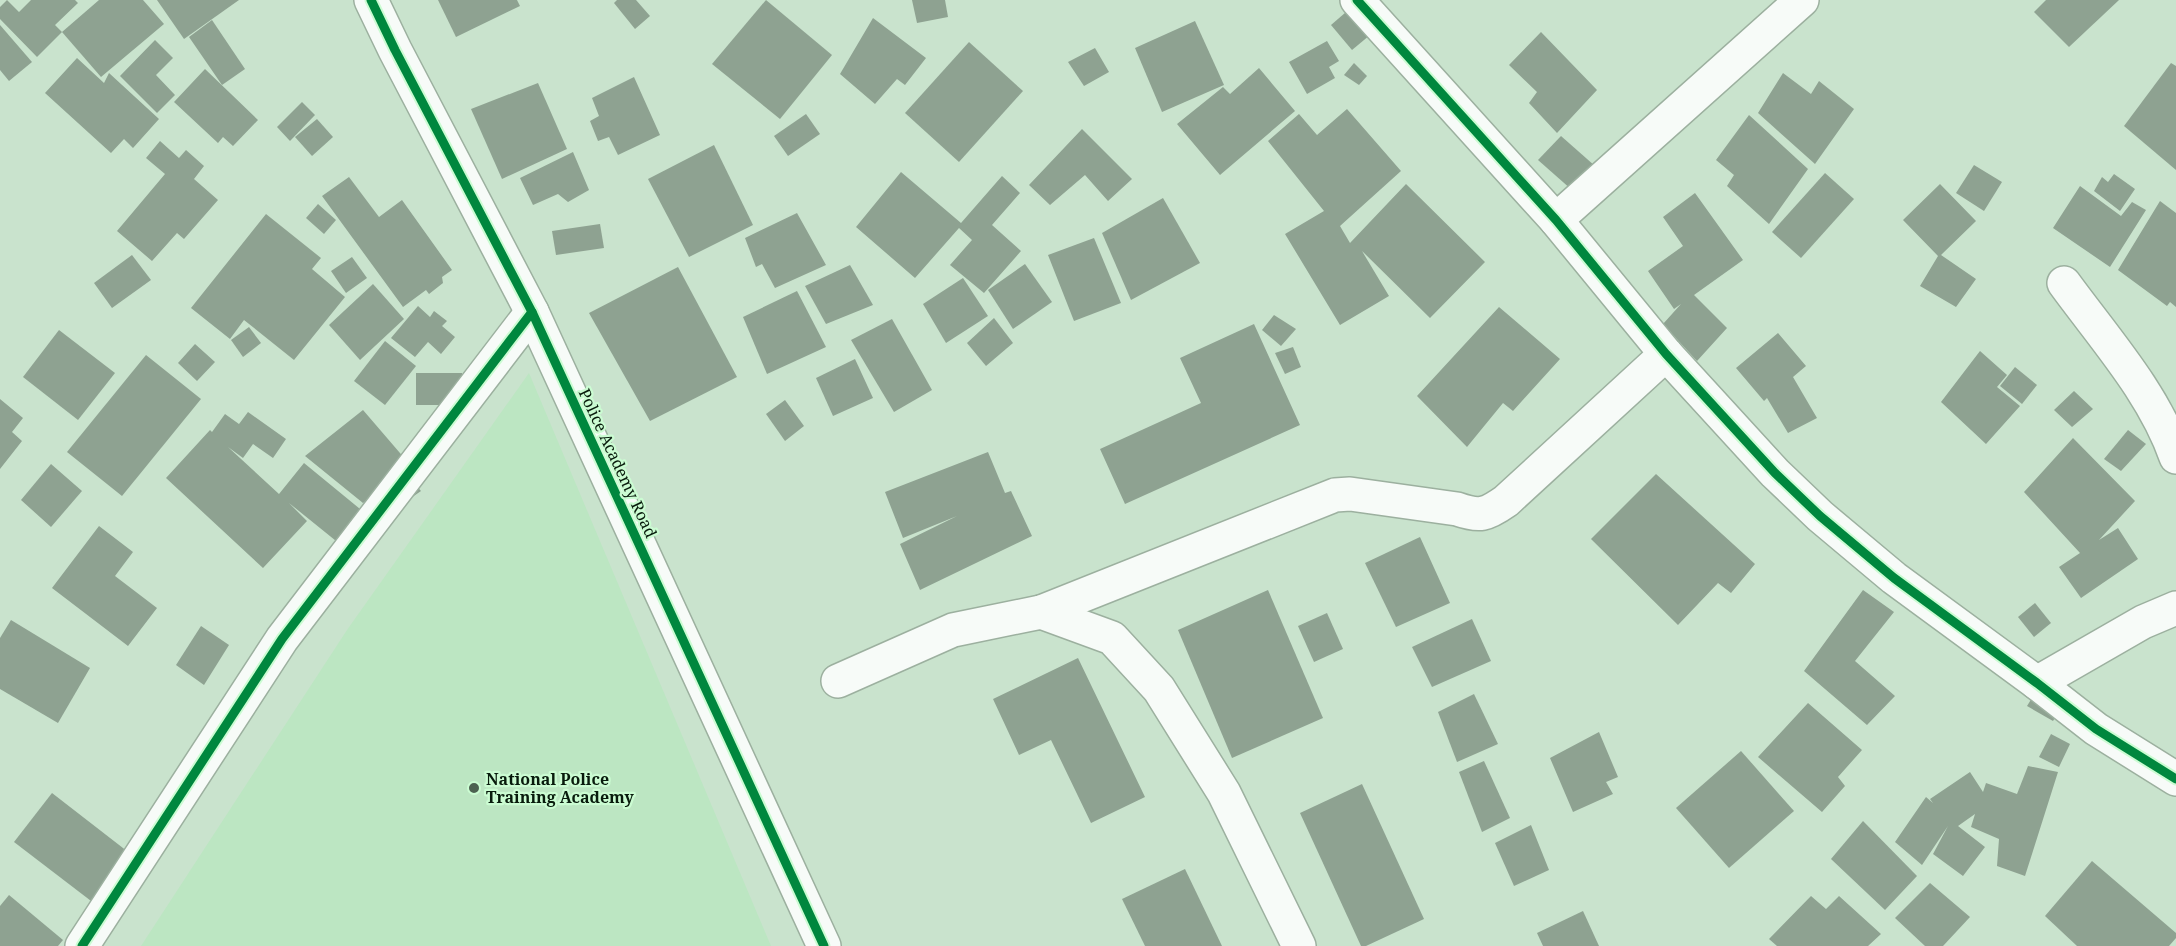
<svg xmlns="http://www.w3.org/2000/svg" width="2176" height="946" font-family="'Noto Serif',serif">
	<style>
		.built { fill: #bce6c2 }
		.building { fill: #8ea291 }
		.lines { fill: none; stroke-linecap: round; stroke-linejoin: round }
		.minor-casing { stroke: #9cb09f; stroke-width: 36 }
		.minor { stroke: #f7fbf8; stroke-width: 33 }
		.cycleway-casing { stroke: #cbfcd2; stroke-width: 13 }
		.cycleway { stroke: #00873e; stroke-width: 9 }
		.poi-dot { fill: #4c6150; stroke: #cbfcd2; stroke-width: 2 }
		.labels { text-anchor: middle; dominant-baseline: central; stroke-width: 4.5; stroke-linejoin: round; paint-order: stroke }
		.street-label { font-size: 16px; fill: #081b0c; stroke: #cbfcd2 }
		.poi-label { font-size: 16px; font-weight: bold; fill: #081b0c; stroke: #cbfcd2; text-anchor: start }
	</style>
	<rect width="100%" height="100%" fill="#c9e3cd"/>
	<polygon class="built" points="529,373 771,946 141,946 347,630"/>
	<g class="building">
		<polygon points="7,0 19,12 31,0 75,0 78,3 55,25 62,32 37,57 0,19 0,7"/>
		<polygon points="99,0 143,0 164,24 101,77 62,32"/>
		<polygon points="157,0 239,0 184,39"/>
		<polygon points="438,0 517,0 520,6 456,37"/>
		<polygon points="617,0 636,0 650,16 635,29 614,3"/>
		<polygon points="766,0 832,55 780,119 712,64"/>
		<polygon points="912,0 945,0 948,17 917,23"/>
		<polygon points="1360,0 1382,25 1352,50 1331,25"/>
		<polygon points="2046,0 2119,0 2069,47 2034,12"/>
		<polygon points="873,18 926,58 905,85 897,79 875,104 840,74"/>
		<polygon points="212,20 245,69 222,85 189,37"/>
		<polygon points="1195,21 1224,85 1162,112 1135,48"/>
		<polygon points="0,25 32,62 9,81 0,70"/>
		<polygon points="1541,32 1597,90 1557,133 1529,103 1537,92 1509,65"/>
		<polygon points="155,40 173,58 156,75 175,95 157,113 120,76"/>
		<polygon points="1327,41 1339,61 1329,67 1335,78 1307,94 1289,62"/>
		<polygon points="969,42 1023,91 959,162 905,113"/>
		<polygon points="1095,48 1109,72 1084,86 1068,62"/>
		<polygon points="77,58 104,83 109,73 159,119 133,148 124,139 111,153 45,93"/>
		<polygon points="1354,63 1367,76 1359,85 1344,75"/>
		<polygon points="2171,63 2176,66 2176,170 2124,126"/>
		<polygon points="1259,68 1295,111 1220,175 1177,124 1223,87 1230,94"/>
		<polygon points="205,69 258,120 233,146 223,137 218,143 174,102"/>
		<polygon points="1783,73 1811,94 1819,81 1854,109 1815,164 1758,113"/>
		<polygon points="634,77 660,135 618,155 609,137 598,141 590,121 599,116 592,98"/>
		<polygon points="538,83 567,149 502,179 471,109"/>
		<polygon points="302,102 315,115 290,141 277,127"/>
		<polygon points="1347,109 1401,171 1340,226 1350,243 1406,184 1485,262 1430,318 1362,251 1389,296 1340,325 1285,234 1324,211 1268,141 1299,114 1317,135"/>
		<polygon points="806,114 820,134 788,156 774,136"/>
		<polygon points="1749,115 1808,169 1769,224 1727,186 1734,175 1716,160"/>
		<polygon points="317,119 333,137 312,156 295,137"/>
		<polygon points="1082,129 1132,179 1108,201 1085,175 1050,205 1029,185"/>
		<polygon points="1561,136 1595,166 1572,190 1538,160"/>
		<polygon points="160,141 179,158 186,150 204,166 194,179 218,200 184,239 177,233 152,261 117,231 165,174 146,158"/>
		<polygon points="714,145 753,225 689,257 648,179"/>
		<polygon points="573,152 589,190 568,202 558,194 533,205 520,178"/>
		<polygon points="1974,165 2002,182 1984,211 1956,193"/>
		<polygon points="901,172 961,223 1002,176 1020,193 992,225 1021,251 984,293 950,265 972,240 959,228 915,278 856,227"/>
		<polygon points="1825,173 1854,199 1801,258 1772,232"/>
		<polygon points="2114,174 2135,189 2120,211 2094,191 2102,177 2108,182"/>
		<polygon points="349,177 379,217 402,200 452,270 442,277 443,283 429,294 426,290 403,307 322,196"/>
		<polygon points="1940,184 1976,221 1941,255 1976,279 1956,307 1920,286 1938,256 1903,220"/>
		<polygon points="2080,186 2121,216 2132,202 2146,210 2110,267 2053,228"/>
		<polygon points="1695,193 1743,260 1694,295 1727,328 1697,361 1663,324 1681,304 1674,309 1648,271 1683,246 1663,217"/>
		<polygon points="1163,198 1200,263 1131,300 1102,233"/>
		<polygon points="2160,201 2176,213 2176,307 2170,302 2167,306 2118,270"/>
		<polygon points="318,204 336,220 324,234 306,218"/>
		<polygon points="797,213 826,265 775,288 762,264 756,267 745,238"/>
		<polygon points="266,214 321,258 312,269 345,297 294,360 244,320 230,339 191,308"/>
		<polygon points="600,224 604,248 556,255 552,231"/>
		<polygon points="1094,238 1121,303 1074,321 1048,255"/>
		<polygon points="132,255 151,280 112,308 94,283"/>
		<polygon points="352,257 367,278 346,293 331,271"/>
		<polygon points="1025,264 1052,302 1013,329 988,290"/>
		<polygon points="850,265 873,305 826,324 805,286"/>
		<polygon points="678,267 737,377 650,421 589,313"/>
		<polygon points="963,278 988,316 946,343 923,304"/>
		<polygon points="373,284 404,319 360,360 329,325"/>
		<polygon points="797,291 826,347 767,374 743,317"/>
		<polygon points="418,306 430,317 434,311 447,321 442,326 455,337 441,354 428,342 415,357 391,338"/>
		<polygon points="1499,307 1560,359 1513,411 1503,403 1467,447 1417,396"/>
		<polygon points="1274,315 1296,329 1281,346 1262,330"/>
		<polygon points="994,318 1013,343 986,366 967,343"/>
		<polygon points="892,319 932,390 894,412 851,340"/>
		<polygon points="1254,324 1300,425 1125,504 1100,449 1201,403 1180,358"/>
		<polygon points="249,327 261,343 243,357 231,340"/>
		<polygon points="59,330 115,373 78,420 23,377"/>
		<polygon points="1778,333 1806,366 1793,377 1817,418 1788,433 1767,398 1764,401 1736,368"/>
		<polygon points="385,341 416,366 385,405 354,381"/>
		<polygon points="195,344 215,362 197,381 178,363"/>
		<polygon points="1293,347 1301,367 1285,374 1275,353"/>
		<polygon points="1980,351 2007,375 1997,387 2020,406 1986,444 1941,402"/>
		<polygon points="146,355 201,399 122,496 67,452"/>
		<polygon points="855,359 873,398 833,416 816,378"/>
		<polygon points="2015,367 2037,385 2022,404 2000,386"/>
		<rect x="416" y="373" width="46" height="32"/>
		<polygon points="2074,391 2093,409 2072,427 2054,410"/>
		<polygon points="0,399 23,418 12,432 22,441 0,469"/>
		<polygon points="785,400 804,426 785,441 766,414"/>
		<polygon points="363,410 418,474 410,479 421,491 408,500 373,508 366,501 363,503 305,456"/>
		<polygon points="248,412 286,439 273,458 253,444 243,458 228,447 279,494 304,463 371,518 346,549 289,503 307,521 263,568 166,478 210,430 212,432 225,414 239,424"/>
		<polygon points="2128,430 2146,444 2121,471 2104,459"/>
		<polygon points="2073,438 2135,501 2099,540 2118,528 2138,559 2081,598 2059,567 2080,553 2024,492"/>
		<polygon points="988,452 1005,493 1011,491 1032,536 920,590 900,544 957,516 903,538 885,492"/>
		<polygon points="51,464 82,491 51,527 21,500"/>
		<polygon points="1656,474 1755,564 1731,593 1718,583 1678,625 1591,539"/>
		<polygon points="99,526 133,552 115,576 157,608 128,646 52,588"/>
		<polygon points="1420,537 1450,603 1396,627 1365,563"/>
		<polygon points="1268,590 1323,718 1232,758 1178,630"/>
		<polygon points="1863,590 1894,612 1855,661 1895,696 1867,725 1804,671"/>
		<polygon points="2035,603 2051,623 2034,637 2018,617"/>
		<polygon points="1327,613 1343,649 1314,662 1298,626"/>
		<polygon points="1472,619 1491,661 1432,687 1412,647"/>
		<polygon points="11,620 90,668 58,723 0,689 0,638"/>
		<polygon points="201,626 229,645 204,685 176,665"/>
		<polygon points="1078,658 1145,797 1091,823 1051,740 1019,755 993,699"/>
		<polygon points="2043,680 2068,696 2053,721 2027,706"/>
		<polygon points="1474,694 1498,744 1457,762 1438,712"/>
		<polygon points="1808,703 1862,750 1838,777 1845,786 1822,812 1758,757"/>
		<polygon points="1599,732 1618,777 1606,782 1613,794 1573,812 1550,758"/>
		<polygon points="2051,734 2070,744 2059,767 2039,757"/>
		<polygon points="1741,751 1794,811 1729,868 1676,808"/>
		<polygon points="1484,761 1510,818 1482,832 1459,772"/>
		<polygon points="2028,766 2058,772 2025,876 1997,866 1999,839 1971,827 1975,814 1958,826 1985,847 1963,876 1933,854 1948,826 1922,865 1895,842 1926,797 1933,803 1930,799 1970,772 1983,792 1986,783 2017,794"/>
		<polygon points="1362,784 1424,919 1366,946 1361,946 1300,813"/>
		<polygon points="52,793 132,855 95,904 14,842"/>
		<polygon points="1863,821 1917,876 1885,910 1831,859"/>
		<polygon points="1531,825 1549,870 1514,886 1495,843"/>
		<polygon points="2092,861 2176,933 2176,938 2169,946 2077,946 2045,916"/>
		<polygon points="1185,869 1222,946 1145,946 1122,899"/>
		<polygon points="1930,883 1970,917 1943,946 1925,946 1895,918"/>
		<polygon points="9,895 63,940 58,946 0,946 0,906"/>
		<polygon points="1811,896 1826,909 1839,896 1881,934 1868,946 1777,946 1769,939"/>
		<polygon points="1583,911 1599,946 1543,946 1537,933"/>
	</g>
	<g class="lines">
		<defs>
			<g id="minor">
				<polyline points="371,0 395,50 532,312 824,946"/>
				<polyline points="1357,0 1556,220 1666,354 1775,473 1820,516 1894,578 2037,683 2096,729 2176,779"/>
				<polyline points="1556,220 1802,0"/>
				<path d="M2064 283C2104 338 2154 393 2176 457"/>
				<path d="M1041 612 1335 495 1350 494 1457 509C1480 517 1486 515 1506 501L1666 354"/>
				<polyline points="838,681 953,630 1041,612 1112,638 1159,689 1224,793 1299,946"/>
				<polyline points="2037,683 2143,622 2176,608"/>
				<polyline points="82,946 282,639 532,312"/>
			</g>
		</defs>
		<use href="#minor" class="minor-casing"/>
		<use href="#minor" class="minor"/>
		<defs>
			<g id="cycleway">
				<polyline points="371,0 395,50 532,312 824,946"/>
				<polyline points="1357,0 1556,220 1666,354 1775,473 1820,516 1894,578 2037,683 2096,729 2176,779"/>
				<polyline points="82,946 282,639 532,312"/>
			</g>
		</defs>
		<use href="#cycleway" class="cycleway-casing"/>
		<use href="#cycleway" class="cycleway"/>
	</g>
	<circle class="poi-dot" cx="474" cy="788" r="6"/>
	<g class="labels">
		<g class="street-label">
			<text transform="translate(618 463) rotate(65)">Police Academy Road</text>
		</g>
		<g class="poi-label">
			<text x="486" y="779">National Police<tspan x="486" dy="18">Training Academy</tspan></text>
		</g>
	</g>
</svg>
